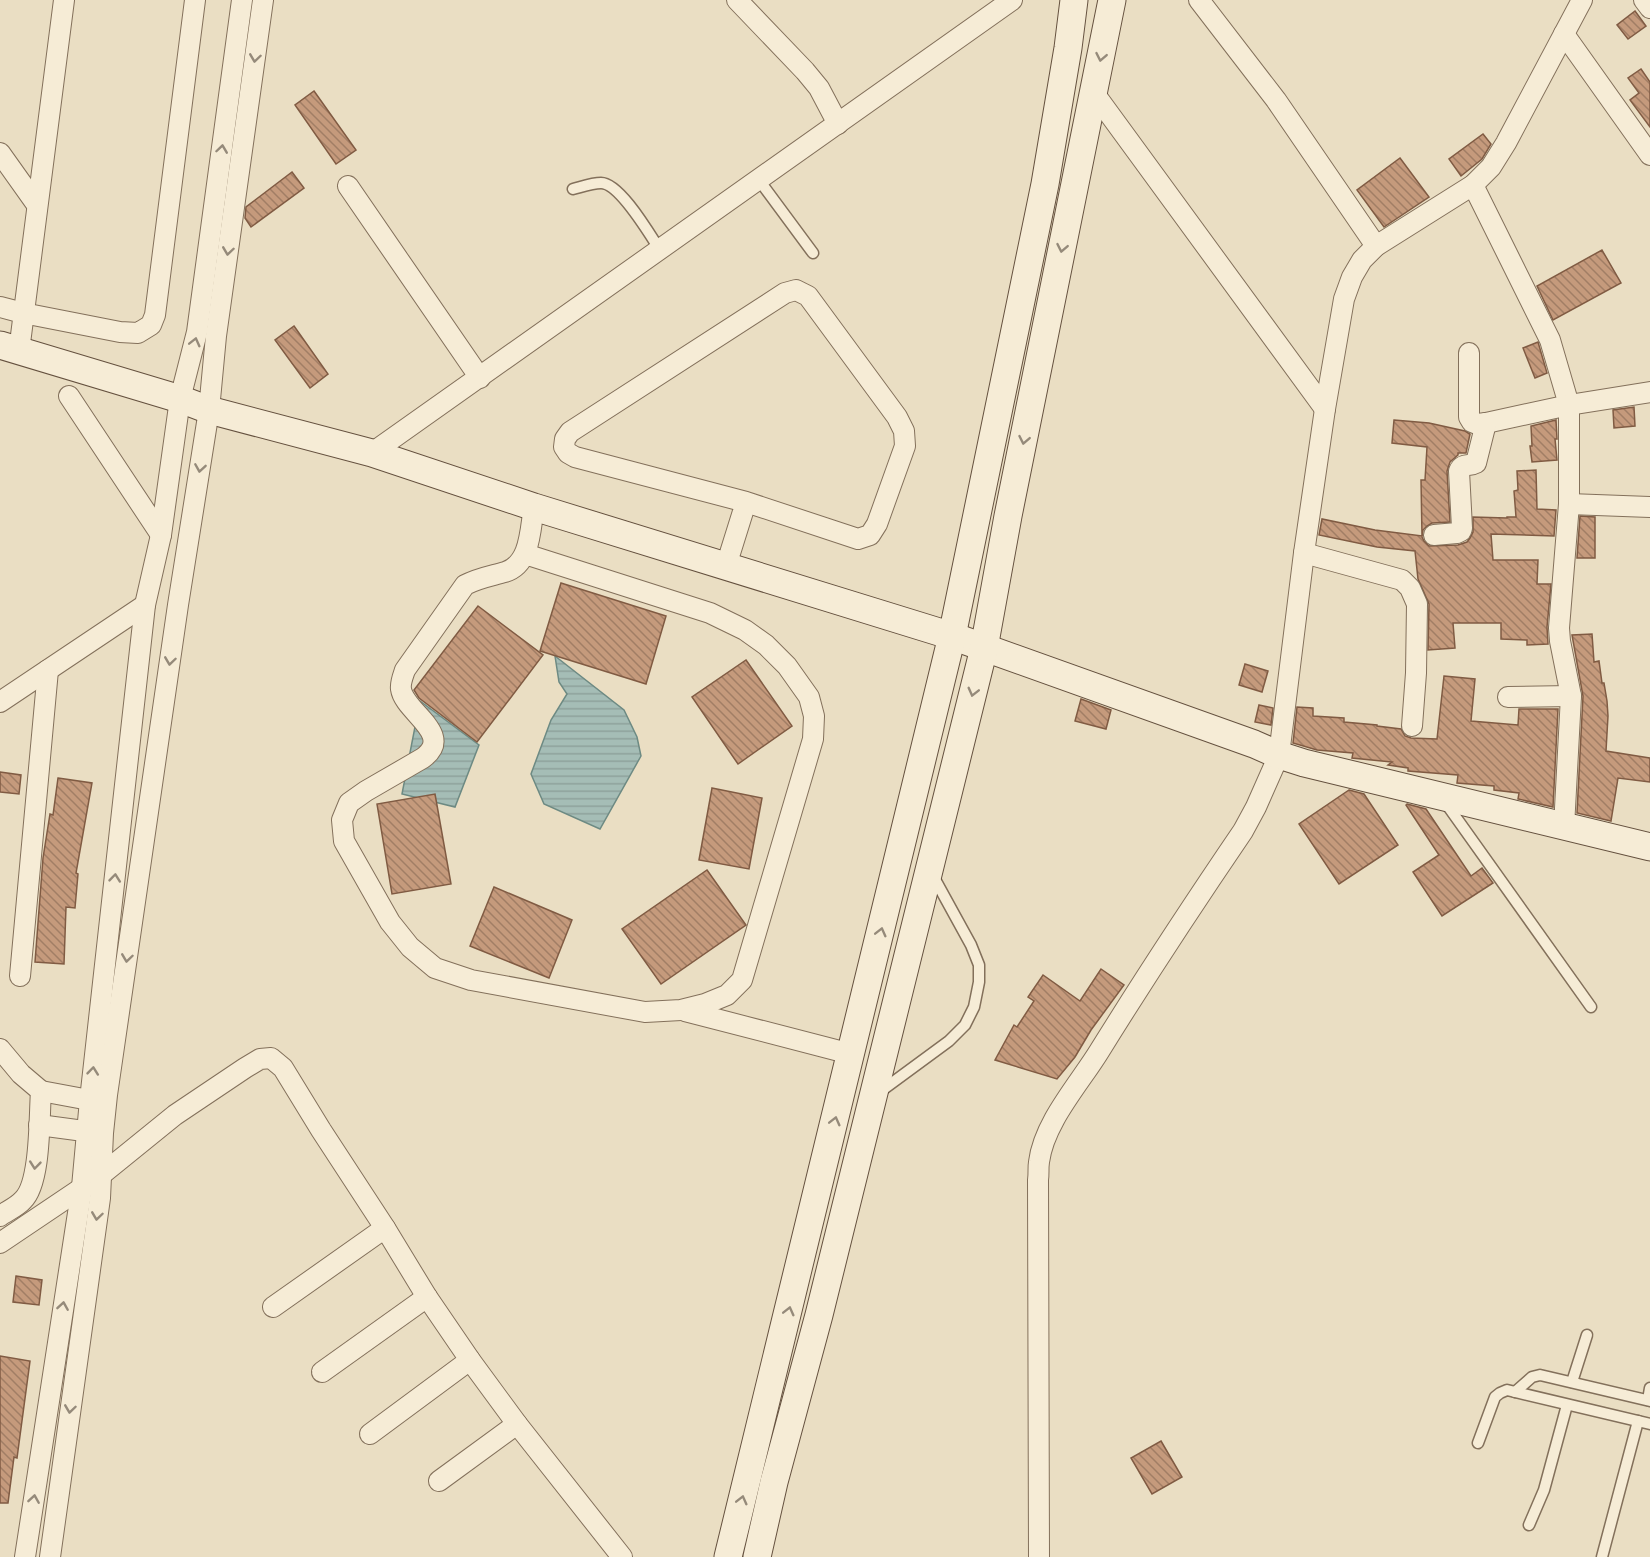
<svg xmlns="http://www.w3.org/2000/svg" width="1650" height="1557" font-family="Bitter,serif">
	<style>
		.water { fill: url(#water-rules); stroke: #6d8a83; stroke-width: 1.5 }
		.building { fill: url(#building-back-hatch); stroke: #805b43; stroke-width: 1.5 }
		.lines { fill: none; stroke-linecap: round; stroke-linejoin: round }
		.lane-casing { stroke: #83705b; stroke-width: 13 }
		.street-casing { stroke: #83705b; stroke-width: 22 }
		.secondary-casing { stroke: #65513f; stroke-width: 29 }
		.lane { stroke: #f6ecd6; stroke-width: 10 }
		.street { stroke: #f6ecd6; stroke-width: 20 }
		.secondary { stroke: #f6ecd6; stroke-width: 27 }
		.oneway { stroke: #958a7a }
	</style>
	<defs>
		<pattern id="water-rules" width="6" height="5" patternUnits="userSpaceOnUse" patternTransform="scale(1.5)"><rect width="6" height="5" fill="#a5bdb6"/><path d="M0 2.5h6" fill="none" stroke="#8fa29c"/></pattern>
		<pattern id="building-back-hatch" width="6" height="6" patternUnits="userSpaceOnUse" patternTransform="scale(1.5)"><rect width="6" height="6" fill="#c59a7c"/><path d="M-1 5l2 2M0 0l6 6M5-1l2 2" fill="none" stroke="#a17e65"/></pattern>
	</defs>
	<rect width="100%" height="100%" fill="#eadec3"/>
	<g class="water">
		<polygon points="555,656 624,710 637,737 641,756 600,829 544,804 531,774 551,720 567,694 559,682"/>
		<polygon points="420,701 479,745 455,807 402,794"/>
	</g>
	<g class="building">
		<polygon points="1635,11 1646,26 1628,39 1617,25"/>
		<polygon points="1641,69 1650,82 1650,127 1630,100 1639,93 1628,78"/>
		<polygon points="314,91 356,150 336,164 295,105"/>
		<polygon points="1483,134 1491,144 1482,159 1461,176 1449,159"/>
		<polygon points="1400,158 1429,197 1384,227 1357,190"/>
		<polygon points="292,172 304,188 251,227 245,218 246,207"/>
		<polygon points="1602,250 1621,283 1553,320 1537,286"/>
		<polygon points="294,326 328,374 310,388 275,340"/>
		<polygon points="1538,342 1547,373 1535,378 1523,348"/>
		<polygon points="1634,407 1635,426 1614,428 1613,410"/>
		<polygon points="1394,420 1429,423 1465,431 1470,434 1466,453 1458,453 1458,455 1450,462 1447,471 1450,522 1432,523 1427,526 1423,530 1422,537 1424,541 1429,546 1458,545 1467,542 1470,538 1473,532 1473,517 1507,518 1507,517 1516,517 1514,491 1518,490 1517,471 1536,470 1537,509 1556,510 1554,536 1491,534 1493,560 1538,560 1537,584 1551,584 1547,627 1548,644 1527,645 1527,640 1501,639 1501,623 1453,623 1455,648 1428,650 1429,604 1418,579 1415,551 1377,547 1319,535 1322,519 1375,530 1422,536 1421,480 1425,480 1427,447 1392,443"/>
		<polygon points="1556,420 1557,439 1555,439 1557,460 1532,462 1530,446 1532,446 1531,426"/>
		<polygon points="1580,516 1595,517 1595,558 1577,558"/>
		<polygon points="561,583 666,616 646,684 540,651"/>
		<polygon points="478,606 543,655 477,742 419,698 414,690"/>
		<polygon points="1592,634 1594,662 1599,661 1602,683 1604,683 1607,701 1608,716 1606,751 1650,758 1650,782 1618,778 1611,821 1577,813 1583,696 1572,635"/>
		<polygon points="746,660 792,726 738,764 692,697"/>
		<polygon points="1245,664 1268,671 1262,692 1239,685"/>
		<polygon points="1444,676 1475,679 1471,721 1518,725 1519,709 1558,709 1553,807 1518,799 1519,793 1494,790 1494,786 1457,783 1458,775 1408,771 1408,768 1388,765 1392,762 1352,758 1353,753 1317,750 1293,743 1297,707 1313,708 1313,716 1344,718 1344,722 1377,725 1377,726 1401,729 1405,736 1411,738 1437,739"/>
		<polygon points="1081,699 1111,710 1106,729 1075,721"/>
		<polygon points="1259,705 1273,708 1271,725 1255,722"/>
		<polygon points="0,772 21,775 19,794 0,792"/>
		<polygon points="58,778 92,783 76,873 78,874 75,908 66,907 64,964 35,962 43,858 50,814 53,815"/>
		<polygon points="712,788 762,798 749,869 699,860"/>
		<polygon points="1349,790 1364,794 1398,845 1339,884 1299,824"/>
		<polygon points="435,794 451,884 392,894 377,804"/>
		<polygon points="1407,804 1426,809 1471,876 1482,868 1493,883 1442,916 1413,872 1439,855 1406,805"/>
		<polygon points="707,870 746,925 661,984 622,929"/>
		<polygon points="494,887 572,920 549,978 470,946"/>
		<polygon points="1101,969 1124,985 1091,1030 1075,1057 1057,1079 995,1060 1014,1025 1017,1027 1034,1001 1028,997 1043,975 1080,1001"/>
		<polygon points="16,1276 42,1280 39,1305 13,1302"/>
		<polygon points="0,1356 30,1361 17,1458 14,1457 8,1503 0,1503"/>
		<polygon points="1161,1441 1182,1477 1152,1494 1131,1458"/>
	</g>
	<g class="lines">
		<defs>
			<g id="lane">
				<polyline points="759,180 813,253"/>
				<path d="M573 189C581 187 592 183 601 183 620 183 650 235 660 250"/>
				<polyline points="1445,802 1591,1007"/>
				<polyline points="881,1091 949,1041 965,1025 974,1007 979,982 979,965 971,945 932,874"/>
				<polyline points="1572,1382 1587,1335"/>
				<polyline points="1515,1392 1532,1377 1540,1375 1650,1401"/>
				<polyline points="1648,1400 1650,1388"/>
				<polyline points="1478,1443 1495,1397 1500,1393 1507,1390 1650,1424"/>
				<polyline points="1529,1525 1544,1490 1567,1405"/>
				<polyline points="1602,1557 1638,1421"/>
			</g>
			<g id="street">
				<polyline points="737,0 805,71 819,88 838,124"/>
				<polyline points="1199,0 1276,100 1376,246"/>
				<polyline points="1644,0 1650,8"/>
				<polyline points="1564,34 1650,155"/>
				<polyline points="1094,93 1325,409"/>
				<polyline points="0,153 37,205"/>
				<polyline points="1473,185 1550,340 1569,405 1569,504 1559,628 1560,641 1571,696 1564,827"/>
				<polyline points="348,186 480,378"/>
				<polyline points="0,307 23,313 120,332 138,333 151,325 155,315 195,0"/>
				<polyline points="19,351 64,0"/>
				<polyline points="1469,353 1469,417 1472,422 1477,424 1486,423 1569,405 1650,392"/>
				<polyline points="69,396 161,535"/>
				<polyline points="372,453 1012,0"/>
				<polyline points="1569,504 1650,507"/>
				<path d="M1434 535 1457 533 1461 531 1462 528 1459 471C1463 462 1469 467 1476 463L1486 423"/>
				<polyline points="1304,553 1402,580 1410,588 1417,604 1416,673 1412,726"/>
				<path d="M525 554 710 613 745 630 766 645 787 666 809 697 814 716 813 739 742 980 727 995 705 1004 681 1010 645 1012 471 980 435 968 410 947 390 922 344 841 342 820 349 803 366 791 423 758C455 734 404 712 401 689 400 683 403 676 405 670L465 585C478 578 491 576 505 572 531 564 530 529 534 507"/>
				<polyline points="726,566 746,502 575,457 568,453 564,447 565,439 570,432 785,293 796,290 808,296 897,417 904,431 905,446 877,524 870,535 858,539 746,502"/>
				<polyline points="1508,697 1571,696"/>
				<polyline points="0,702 145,605"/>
				<polyline points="20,976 48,670"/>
				<polyline points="685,1011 851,1054"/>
				<path d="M0 1049 21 1074 41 1091C39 1117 41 1183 23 1200 17 1207 7 1211 0 1216"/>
				<polyline points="41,1091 100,1102"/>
				<polyline points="39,1125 99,1133"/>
				<polyline points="0,1243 101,1175 175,1115 245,1068 260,1059 271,1058 283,1068 321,1130 385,1228 427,1297 470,1360 517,1424 622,1557"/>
				<polyline points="273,1307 385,1228"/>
				<polyline points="322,1372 427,1297"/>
				<polyline points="370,1434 470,1360"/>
				<polyline points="439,1481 517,1424"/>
				<polyline points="25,1557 82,1187 90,1100 145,605 161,535 180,399 197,332 242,0"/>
				<polyline points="50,1557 100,1198 103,1133 107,1095 178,605 209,410 216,336 263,0"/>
				<path d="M1039 1557 1038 1180C1039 1174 1038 1168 1039 1162 1044 1122 1080 1083 1100 1050 1146 976 1194 903 1243 831L1256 807 1279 755 1304 553 1325 409 1344 299 1352 277 1362 260 1376 246 1473 185 1491 167 1506 143 1582 0"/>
			</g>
			<g id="secondary">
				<polyline points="0,345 180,399 209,410 372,453 534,507 952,636 1254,744 1279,755 1304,763 1650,847"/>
				<polyline points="728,1557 952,636 1045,184 1068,48 1074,0"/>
				<polyline points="757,1557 774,1482 819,1315 984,648 1008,516 1112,0"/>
			</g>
		</defs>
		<use href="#lane" class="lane-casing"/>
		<use href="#street" class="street-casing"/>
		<use href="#secondary" class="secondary-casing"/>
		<use href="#lane" class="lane"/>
		<use href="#street" class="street"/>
		<use href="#secondary" class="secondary"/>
	</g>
	<defs><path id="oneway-chevron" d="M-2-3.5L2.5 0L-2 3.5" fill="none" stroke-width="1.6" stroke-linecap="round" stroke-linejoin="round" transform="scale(1.5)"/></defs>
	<g class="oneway">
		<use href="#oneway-chevron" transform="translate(1101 57) rotate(101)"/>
		<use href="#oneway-chevron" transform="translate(255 58) rotate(98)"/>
		<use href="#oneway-chevron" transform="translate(222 149) rotate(-82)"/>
		<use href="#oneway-chevron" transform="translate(1062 248) rotate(101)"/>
		<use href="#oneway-chevron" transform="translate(228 251) rotate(98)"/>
		<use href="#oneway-chevron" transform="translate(195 342) rotate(-76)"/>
		<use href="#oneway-chevron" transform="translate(1024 440) rotate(101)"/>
		<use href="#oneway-chevron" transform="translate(200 468) rotate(99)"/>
		<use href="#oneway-chevron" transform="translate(170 661) rotate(98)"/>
		<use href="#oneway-chevron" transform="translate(973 692) rotate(104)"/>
		<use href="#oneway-chevron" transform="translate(115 878) rotate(-84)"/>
		<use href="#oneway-chevron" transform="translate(881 932) rotate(-76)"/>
		<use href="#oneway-chevron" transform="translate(127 958) rotate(98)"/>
		<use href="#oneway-chevron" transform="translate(93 1071) rotate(-84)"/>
		<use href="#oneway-chevron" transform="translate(835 1121) rotate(-76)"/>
		<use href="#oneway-chevron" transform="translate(35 1165) rotate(96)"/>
		<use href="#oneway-chevron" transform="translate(97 1216) rotate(98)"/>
		<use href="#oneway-chevron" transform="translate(63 1306) rotate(-81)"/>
		<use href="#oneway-chevron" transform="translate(789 1311) rotate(-76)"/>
		<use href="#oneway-chevron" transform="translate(70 1409) rotate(98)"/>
		<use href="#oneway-chevron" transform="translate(34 1499) rotate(-81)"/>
		<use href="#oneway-chevron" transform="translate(742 1500) rotate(-76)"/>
	</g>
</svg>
